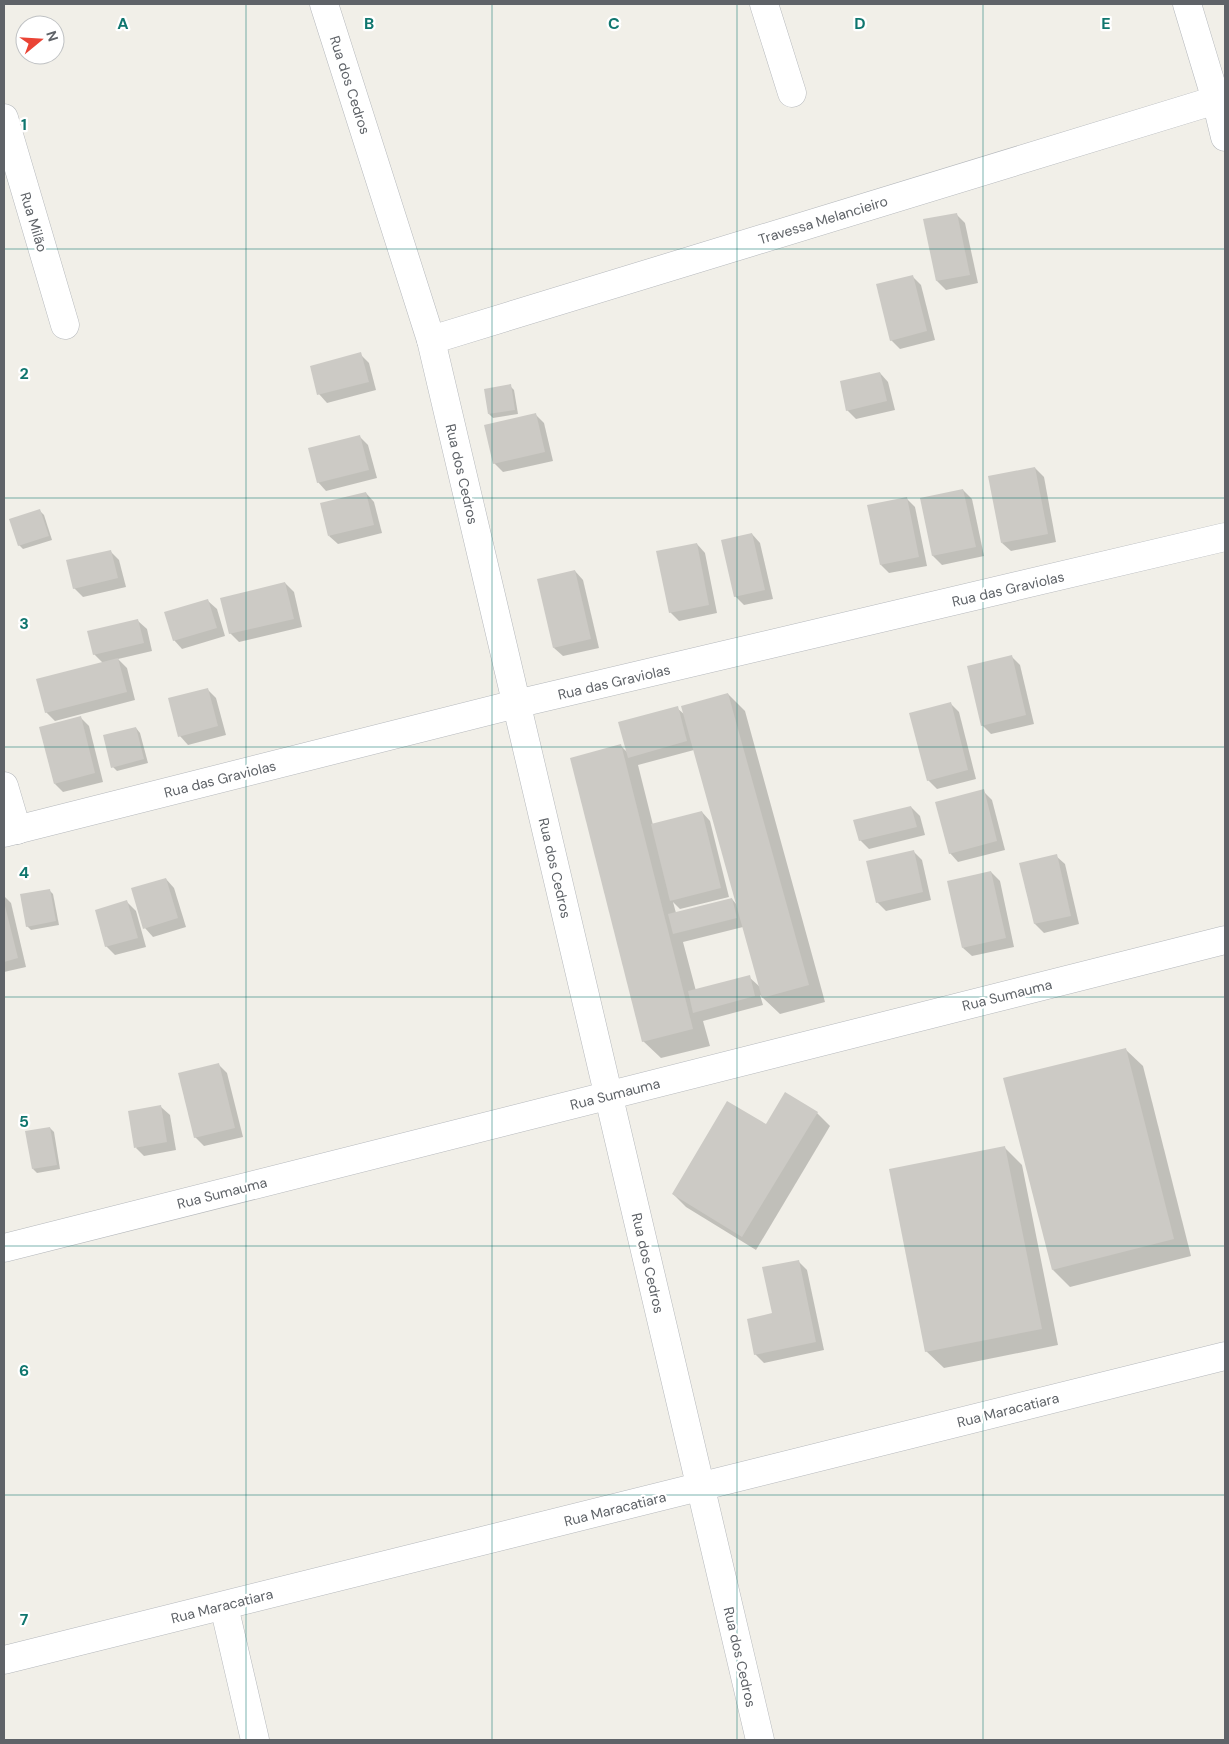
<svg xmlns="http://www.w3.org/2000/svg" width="1229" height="1744" font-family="'DM Sans',sans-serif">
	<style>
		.shadow { fill: #0003; fill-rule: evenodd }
		.building { fill: #cccac5 }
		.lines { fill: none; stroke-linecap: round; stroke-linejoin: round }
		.street-casing { stroke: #b5b8bc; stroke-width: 29 }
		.street { stroke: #fff; stroke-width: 28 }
		.grid { fill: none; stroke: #0f766e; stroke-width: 1; stroke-opacity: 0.55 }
		.labels { text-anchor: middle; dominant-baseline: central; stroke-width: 4.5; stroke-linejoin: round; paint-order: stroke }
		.street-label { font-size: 14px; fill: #5f6368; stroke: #fff }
		.grid-label { font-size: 16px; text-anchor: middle; font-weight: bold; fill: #0f766e; stroke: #fff; stroke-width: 4.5; stroke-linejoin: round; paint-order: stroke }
	</style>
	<rect width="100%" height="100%" fill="#f1efe8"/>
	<g class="shadow">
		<polygon points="956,214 965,223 978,283 946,290 937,281 925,220"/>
		<polygon points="912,276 921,285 935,340 900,349 891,340"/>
		<polygon points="360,354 369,363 376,390 327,403 319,394"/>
		<polygon points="880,373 888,382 895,410 856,419 847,410"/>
		<polygon points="510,386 514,390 518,414 493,418 489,414"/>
		<polygon points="536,415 544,423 553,461 503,472 494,463"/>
		<polygon points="359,436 368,445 377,478 326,491 318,482"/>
		<polygon points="1035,468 1044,477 1056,542 1011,551 1002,543"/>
		<polygon points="963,490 972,499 984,556 942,565 933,556 921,499"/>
		<polygon points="366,493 374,502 382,533 338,544 329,536"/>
		<polygon points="906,498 915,507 927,566 889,573 881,565"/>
		<polygon points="40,511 44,515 52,540 23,549 19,545"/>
		<polygon points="752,534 760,543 773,599 744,605 735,596"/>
		<polygon points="697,544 705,553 717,613 679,621 670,612"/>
		<polygon points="110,551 119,560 126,587 83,597 74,588"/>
		<polygon points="575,571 583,580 599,648 563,656 554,648"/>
		<polygon points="285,583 294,592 302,627 239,642 230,633"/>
		<polygon points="208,601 217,609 225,636 182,649 174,640"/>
		<polygon points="138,621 147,629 152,651 118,659 127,668 135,700 55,721 46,712 103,663 94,654"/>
		<polygon points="1011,656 1020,665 1034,724 991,734 982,725"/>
		<polygon points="207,689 216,698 226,735 188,745 180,736"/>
		<path d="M728 694 745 711 825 1002 780 1014 760 995 763 1005 703 1021 710 1046 661 1058 643 1041 621 746 628 753 677 708 685 715ZM694 750 737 905 732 899 676 913 673 902 680 909 729 897 710 821 702 812 653 825 638 765ZM743 927 760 987 749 977 696 991 683 942Z"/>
		<polygon points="950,703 959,712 976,779 937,789 928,780"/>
		<polygon points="80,717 89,726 103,782 63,792 55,784"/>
		<polygon points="136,728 140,733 148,763 117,771 113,767"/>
		<polygon points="983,791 992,800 1005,850 958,862 950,853"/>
		<polygon points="911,807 920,816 925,835 869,849 860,840"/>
		<polygon points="913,851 922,860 931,900 886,911 877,902"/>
		<polygon points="1056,856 1065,864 1079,924 1044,933 1035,924 1020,864"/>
		<polygon points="991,872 1000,881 1014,947 972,956 963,948"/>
		<polygon points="166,879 174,888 186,927 153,937 145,928"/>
		<polygon points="49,890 53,894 59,925 31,930 27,926"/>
		<polygon points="4,896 11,903 26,967 4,972"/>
		<polygon points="127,902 136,911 146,947 115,955 106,946"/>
		<polygon points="1125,1049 1143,1066 1191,1256 1070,1287 1053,1270"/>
		<polygon points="218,1064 227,1073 243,1137 204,1146 195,1137"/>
		<polygon points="161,1107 170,1115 176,1150 144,1156 136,1148"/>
		<polygon points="817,1113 830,1126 756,1250 686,1207 673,1194 766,1126"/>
		<polygon points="50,1128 54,1132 60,1169 37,1173 33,1169"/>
		<polygon points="1005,1148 1022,1165 1058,1345 944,1368 926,1351"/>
		<polygon points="798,1261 807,1270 824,1350 764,1363 755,1354"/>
	</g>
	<g class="building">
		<polygon points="957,213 970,275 936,281 923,219"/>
		<polygon points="913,275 927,331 890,341 876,284"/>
		<polygon points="361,352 369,382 317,395 310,366"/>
		<polygon points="880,372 887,401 846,411 840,381"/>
		<polygon points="511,384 515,410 488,414 484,389"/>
		<polygon points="536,413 545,452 493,464 484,425"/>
		<polygon points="360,435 369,470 317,483 308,448"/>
		<polygon points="1035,467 1048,534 1001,543 988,476"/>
		<polygon points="963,489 976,547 932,556 920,498"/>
		<polygon points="366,492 374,525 328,536 320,503"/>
		<polygon points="907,497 919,557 880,565 867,505"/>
		<polygon points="40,509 49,536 18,546 9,519"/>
		<polygon points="752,533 765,590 734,597 721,540"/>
		<polygon points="697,543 709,605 669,613 656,551"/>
		<polygon points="111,550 118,578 73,589 66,560"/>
		<polygon points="575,570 591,639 553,648 537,579"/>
		<polygon points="285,582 294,619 229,634 220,598"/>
		<polygon points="208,599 217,628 173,641 164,612"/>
		<polygon points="138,619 144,643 93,655 87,631"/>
		<polygon points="1012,655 1026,715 981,726 967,666"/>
		<polygon points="118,658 127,692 45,713 36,679"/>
		<polygon points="208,688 218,726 178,737 168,698"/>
		<polygon points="728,693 809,985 762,998 681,706"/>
		<polygon points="951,702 968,770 927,781 909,713"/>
		<polygon points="678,706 687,741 628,758 618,722"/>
		<polygon points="81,716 95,773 54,784 39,727"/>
		<polygon points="136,727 144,759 111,768 103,735"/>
		<polygon points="621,744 693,1029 642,1042 570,758"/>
		<polygon points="984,789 997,841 949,854 935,802"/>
		<polygon points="911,806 917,827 859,841 853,820"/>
		<polygon points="702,811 721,888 670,901 651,824"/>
		<polygon points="914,850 923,892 876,903 866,861"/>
		<polygon points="1057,854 1071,916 1034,924 1019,863"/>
		<polygon points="991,871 1006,938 962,948 947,881"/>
		<polygon points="166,878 178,918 143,929 131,888"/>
		<polygon points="50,889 56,921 26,927 20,894"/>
		<polygon points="732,898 737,918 673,934 668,914"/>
		<polygon points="127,900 138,938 105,947 95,910"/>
		<polygon points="4,902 18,958 4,962"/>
		<polygon points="750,975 755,996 693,1013 688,991"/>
		<polygon points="1126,1048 1174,1239 1052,1270 1003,1078"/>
		<polygon points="219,1063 235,1128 194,1138 178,1073"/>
		<polygon points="785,1092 818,1112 742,1237 672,1194 727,1101 766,1124"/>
		<polygon points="161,1105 167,1142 134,1148 128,1111"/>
		<polygon points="50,1127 57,1165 32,1169 25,1131"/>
		<polygon points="1005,1146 1042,1329 925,1352 889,1169"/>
		<polygon points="799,1260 816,1342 754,1355 747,1319 772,1313 762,1267"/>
	</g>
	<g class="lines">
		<defs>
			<g id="street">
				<polyline points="324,4 431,340 760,1740"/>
				<polyline points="764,4 792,93"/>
				<polyline points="1187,4 1216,100 1225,137"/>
				<polyline points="4,118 65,325"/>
				<polyline points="431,340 1216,100"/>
				<polyline points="4,786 17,830"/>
				<polyline points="4,833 516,704 1225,537"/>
				<polyline points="4,1248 1225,940"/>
				<polyline points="224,1606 255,1740"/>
				<polyline points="4,1660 1225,1356"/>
			</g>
		</defs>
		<use href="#street" class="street-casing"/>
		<use href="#street" class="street"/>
	</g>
	<path class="grid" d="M246 4V1740M492 4V1740M737 4V1740M983 4V1740M4 249H1225M4 498H1225M4 747H1225M4 997H1225M4 1246H1225M4 1495H1225"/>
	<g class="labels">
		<g class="street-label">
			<text transform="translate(350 85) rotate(72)">Rua dos Cedros</text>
			<text transform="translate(823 220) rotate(-17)">Travessa Melancieiro</text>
			<text transform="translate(34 222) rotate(73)">Rua Milão</text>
			<text transform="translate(462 474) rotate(77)">Rua dos Cedros</text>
			<text transform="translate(1008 589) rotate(-13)">Rua das Graviolas</text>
			<text transform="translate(614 682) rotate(-13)">Rua das Graviolas</text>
			<text transform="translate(220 779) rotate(-14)">Rua das Graviolas</text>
			<text transform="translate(555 868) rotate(77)">Rua dos Cedros</text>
			<text transform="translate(1007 995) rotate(-14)">Rua Sumauma</text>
			<text transform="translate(615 1094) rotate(-14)">Rua Sumauma</text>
			<text transform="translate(222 1193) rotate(-14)">Rua Sumauma</text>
			<text transform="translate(648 1263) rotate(77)">Rua dos Cedros</text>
			<text transform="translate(1008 1410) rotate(-14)">Rua Maracatiara</text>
			<text transform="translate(615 1509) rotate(-14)">Rua Maracatiara</text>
			<text transform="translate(222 1606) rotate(-14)">Rua Maracatiara</text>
			<text transform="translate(740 1657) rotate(77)">Rua dos Cedros</text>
		</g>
	</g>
	<g class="grid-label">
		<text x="123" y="29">A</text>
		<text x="369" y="29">B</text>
		<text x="614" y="29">C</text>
		<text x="860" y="29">D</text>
		<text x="1106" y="29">E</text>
		<text x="24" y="130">1</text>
		<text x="24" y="379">2</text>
		<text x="24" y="629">3</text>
		<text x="24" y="878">4</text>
		<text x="24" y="1127">5</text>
		<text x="24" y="1376">6</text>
		<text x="24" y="1625">7</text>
	</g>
	<rect width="1229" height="1744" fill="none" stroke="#5f6368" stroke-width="10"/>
	<g transform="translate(40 40) rotate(72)"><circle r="24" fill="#ffffff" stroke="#bfc1c3"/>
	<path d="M0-4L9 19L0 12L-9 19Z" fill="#ea4335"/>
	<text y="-8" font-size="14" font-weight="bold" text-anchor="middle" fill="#5f6368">N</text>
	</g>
</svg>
